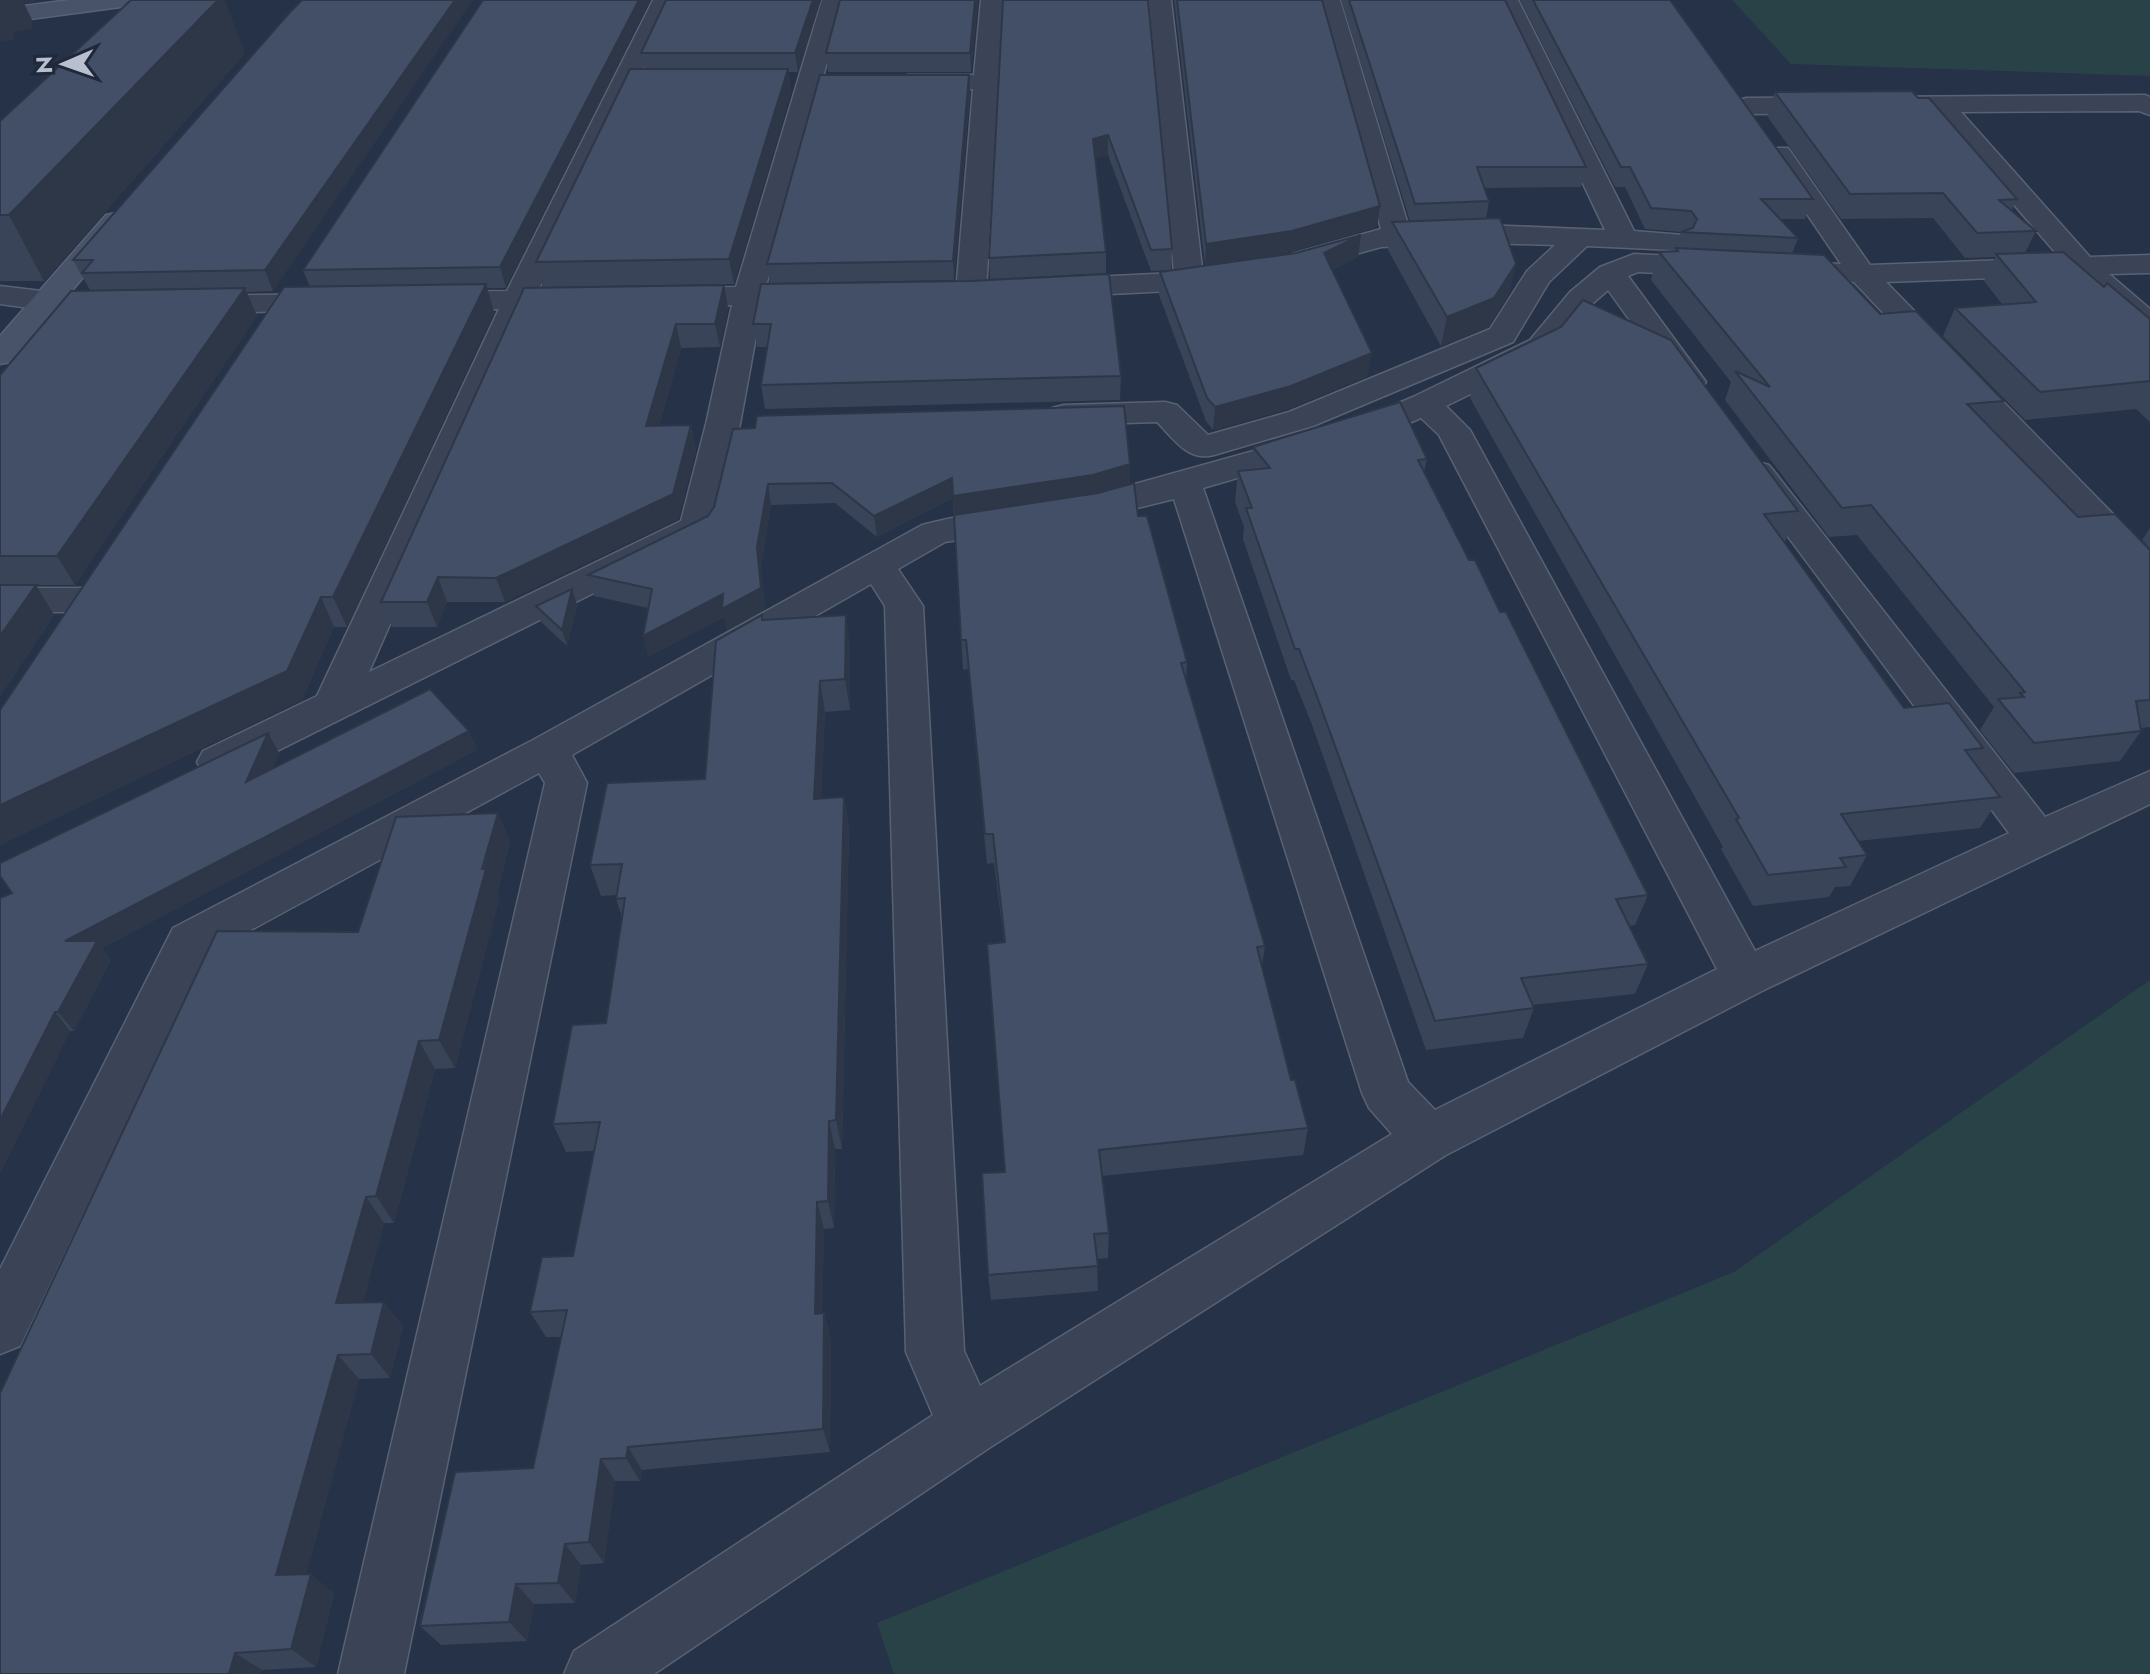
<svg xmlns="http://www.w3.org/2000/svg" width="2150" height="1674" font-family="Jost,sans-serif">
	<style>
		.green { fill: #284248 }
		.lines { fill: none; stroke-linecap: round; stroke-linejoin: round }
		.street-casing { stroke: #596273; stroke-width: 3 }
		.secondary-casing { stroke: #596273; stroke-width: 3 }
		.street { fill: #3a4456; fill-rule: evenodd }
		.secondary { fill: #485369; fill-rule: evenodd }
		.wall { fill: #394459 }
		.shaded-wall { fill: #2e3748 }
		.building { fill: #424f67; stroke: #2e3748; stroke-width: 2 }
	</style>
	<rect width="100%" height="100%" fill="#253247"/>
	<g class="green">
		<polygon points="1732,0 2150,0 2150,76 1791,64"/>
		<polygon points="2150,980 2150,1674 894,1674 877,1623 1734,1272"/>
	</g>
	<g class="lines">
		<defs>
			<g id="street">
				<polygon points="653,0 675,0 538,291 591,293 595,299 591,305 529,309 369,672 681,521 706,424 732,305 668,306 657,303 653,297 657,291 668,288 736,287 822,0 844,0 766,286 830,288 834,294 830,300 762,304 740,424 715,527 710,535 233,773 218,777 203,773 197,762 203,751 317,696 499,309 432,310 421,307 417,301 421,295 432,292 507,291"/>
				<polygon points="981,0 1003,0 986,292 982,298 971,301 960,298 956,292 973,89 908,89 899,87 896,82 899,77 908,75 974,75"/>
				<polygon points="1149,0 1171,0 1202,268 1219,266 1229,269 1234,275 1229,281 1170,291 1052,297 1041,294 1037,288 1041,282 1052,279 1174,273"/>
				<path d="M1318 0H1340L1409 228 1485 225 1605 230 1496 0H1518L1634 231 1684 235 1688 241 1684 247 1674 250 1587 246 1549 282 1513 342 1313 426 1214 455C1188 462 1174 439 1157 422L1064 425 1052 422 1047 415 1052 408 1064 405 1165 402 1177 405 1208 435 1289 412 1490 329 1527 271 1555 245 1485 243 1381 247 1302 269 1292 266 1287 260 1292 254 1381 229Z"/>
				<polygon points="2145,95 2150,97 2150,115 2139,111 1961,112 2090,257 2150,255 2150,273 2109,274 2150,309 2150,334 2139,332 2075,275 1886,282 2150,552 2150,586 2137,582 1854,282 1780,279 1770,276 1765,270 1770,264 1780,261 1841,264 1766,154 1770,148 1788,148 1870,265 2060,258 1934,112 1746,114 1737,111 1733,106 1737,101 1746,98"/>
				<path d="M1634 254 1715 258 1725 261 1730 267 1725 273 1715 276 1638 272 1628 276 1706 382 1701 389 1690 392 1679 389 1608 290 1592 304 1552 354 1446 406 1470 430 1755 951 2009 833 1745 479 1740 472 1745 465 1757 462 1769 465 2045 817 2150 771V804L1762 991 1446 1155 989 1448 654 1674H564L574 1651 933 1415 906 1352 885 606 871 584 572 755 587 783 404 1674H338L545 783 539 773 207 954 20 1346 0 1354V1269L173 928 533 740 922 525C950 518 998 507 1025 513L1030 521 1025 529 945 542 898 569 923 606 964 1351 980 1386 1392 1134 1369 1108 1362 1093 1174 499 1076 523 1063 520 1058 512 1063 504 1347 425 1413 397 1530 340 1570 292 1600 267ZM1421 418 1439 435 1717 969 1435 1110 1408 1082 1203 488 1371 439Z"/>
				<polygon points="0,286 92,297 103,300 107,306 103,312 80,315 0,304"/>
				<polygon points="332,294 343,297 347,303 343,309 192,314 181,311 177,305 181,299 192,296"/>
				<polygon points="0,588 89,588 102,591 108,600 102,609 89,612 0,612"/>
			</g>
			<g id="secondary">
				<polygon points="70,0 132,0 121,7 0,23 0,9"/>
				<polygon points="116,213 126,215 130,221 126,227 11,362 0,364 0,336 106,215"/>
			</g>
		</defs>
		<use href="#street" class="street-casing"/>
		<use href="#secondary" class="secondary-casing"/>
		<use href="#street" class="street"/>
		<use href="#secondary" class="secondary"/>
	</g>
	<g class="wall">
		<polygon points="483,0 506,288 487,288 494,312 347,627 334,627 302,700 0,845 0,710 310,287 303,270"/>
		<polygon points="666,0 821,0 798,72 788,72 791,92 734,284 543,287 536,262 644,69 641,53"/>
		<polygon points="840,0 978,0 971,72 828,72 826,53"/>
		<polygon points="1148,0 1172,249 1171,270 1151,271 1108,155 1095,158 1106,252 1106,273 990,279 989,258"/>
		<polygon points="1174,0 1322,0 1380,206 1377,227 1289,252 1205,265"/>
		<polygon points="1341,0 1505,0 1586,167 1581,187 1484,188 1489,201 1486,219 1510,292 1488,327 1441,346 1388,250 1392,222 1410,221"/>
		<polygon points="1520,0 1670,0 1813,199 1805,219 1781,219 1798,238 1792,254 2004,401 1990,428 2078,517 2150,550 2150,727 2141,728 2141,731 2120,761 2014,773 1980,730 1994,707 1857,535 1829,537 1725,400 1731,382 1651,280 1659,252 1675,251 1681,232 1645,229 1625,187 1615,187"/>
		<polygon points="290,12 273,291 247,292 257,316 75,585 35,585 54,615 0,696 0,375 90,290 73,260"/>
		<polygon points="245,53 44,281 0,281 0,121"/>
		<polygon points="969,75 970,92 954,280 770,283 767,264"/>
		<polygon points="1775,92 2017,199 2012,210 2036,231 2025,253 2104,287 2150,319 2150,422 2136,409 2025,420 1943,336 1955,308 2002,304 1984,281 1995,257 1965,258 1933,218 1841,219 1767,116"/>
		<polygon points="1361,235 1358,257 1332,270 1368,376 1288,409 1213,430 1206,421 1159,295 1160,272 1296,253"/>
		<polygon points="761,284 1121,376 1120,400 765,409 761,385 767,347 757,347 753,324"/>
		<polygon points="724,285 728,308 720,347 681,348 659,426 691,425 696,450 678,519 505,602 447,602 437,627 392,627 381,602 524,288"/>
		<polygon points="1476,368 1798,511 1785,542 1784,542 1904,708 1983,748 1974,763 2000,797 1980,828 1858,841 1867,855 1850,886 1835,887 1829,897 1753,906 1721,849 1723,847 1470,398"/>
		<polygon points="733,429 1130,464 1130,484 1138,516 1187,662 1186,681 1265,946 1262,966 1291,1080 1308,1128 1303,1155 1102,1176 1109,1233 1108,1258 1097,1259 1098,1291 991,1300 988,1275 1005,1172 1004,942 994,863 987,864 968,669 963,670 953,498 877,537 835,503 771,505 761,568 765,609 727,630 724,617 648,657 648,608 594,596 588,575 708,516 714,507"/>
		<polygon points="1253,447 1427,459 1424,472 1469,560 1500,612 1648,895 1635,925 1629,926 1648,964 1635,994 1532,1005 1534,1008 1523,1038 1426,1050 1311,722 1294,680 1291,680 1243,539 1244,527 1235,502 1238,471 1251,470"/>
		<polygon points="2150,528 2150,549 2142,540"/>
		<polygon points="572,589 577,605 567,646 541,622 536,606"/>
		<polygon points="763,620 850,646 850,710 825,712 821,799 844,797 849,828 842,1149 835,1149 834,1228 824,1229 822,1313 824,1313 831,1338 830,1452 642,1470 640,1481 615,1481 604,1563 581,1565 575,1603 534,1604 527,1641 441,1645 420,1626 533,1468 561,1337 546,1337 530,1312 573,1256 594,1151 566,1152 553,1124 606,1023 622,917 616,899 617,895 601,896 590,865 705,779"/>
		<polygon points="469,731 477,750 102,948 111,960 74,1031 70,1031 0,1173 12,893 268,733 279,753 272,769"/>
		<polygon points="498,813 510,842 497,894 499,899 455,1068 435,1069 394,1223 384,1223 363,1302 384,1302 403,1327 390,1378 359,1379 306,1574 334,1593 316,1667 262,1670 261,1674 0,1674 358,932"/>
	</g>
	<g class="shaded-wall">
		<polygon points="0,0 35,0 35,2 24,3 33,22 32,29 15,32 13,40 0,42"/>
		<polygon points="218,0 225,0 245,53 44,281 9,215"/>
		<polygon points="455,0 473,0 273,291 265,270"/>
		<polygon points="639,0 651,0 506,288 500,267"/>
		<polygon points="813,0 821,0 798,72 795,53"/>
		<polygon points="975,0 978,0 971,72 970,53"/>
		<polygon points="788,69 791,92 734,284 729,259"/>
		<polygon points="969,75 970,92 954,280 953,261"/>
		<polygon points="1108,135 1108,155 1092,159 1093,139"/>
		<polygon points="1380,206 1377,227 1289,252 1205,265 1206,244"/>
		<polygon points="1361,235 1358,257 1321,275 1324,253"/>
		<polygon points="1516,264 1510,292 1488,327 1441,346 1447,317"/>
		<polygon points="486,284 494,312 347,627 333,597"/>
		<polygon points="724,285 728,308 720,347 715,324"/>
		<polygon points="245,288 257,316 75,585 57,556"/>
		<polygon points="676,324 681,348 652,450 646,426"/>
		<polygon points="1372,353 1368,376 1288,409 1213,430 1215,407"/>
		<polygon points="691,425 696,450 678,519 505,602 496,578"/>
		<polygon points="1130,464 1130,484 1092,495 955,517 953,498 877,537 874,516 952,478"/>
		<polygon points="768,484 771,505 761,568 765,609 727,630 724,617 648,657 643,636 757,547"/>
		<polygon points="438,577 447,602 437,627 427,602"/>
		<polygon points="36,585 54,615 0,696 0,636"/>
		<polygon points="572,589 577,605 567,646 562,630"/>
		<polygon points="321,597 334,627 302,700 0,845 0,805"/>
		<polygon points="846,615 850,646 850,710 845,679"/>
		<polygon points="820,681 825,712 820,830 814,799"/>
		<polygon points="469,731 477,750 102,948 111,960 74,1031 58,1012 65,941"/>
		<polygon points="268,733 279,753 257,801 246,782"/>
		<polygon points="844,797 849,828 842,1149 836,1120"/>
		<polygon points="498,813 510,842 497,894 499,899 455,1068 439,1040"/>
		<polygon points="55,1012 70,1031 0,1173 0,1120"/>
		<polygon points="419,1041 435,1069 394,1223 376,1196"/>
		<polygon points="829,1121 835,1149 834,1228 828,1201"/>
		<polygon points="366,1197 384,1223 356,1328 336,1303"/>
		<polygon points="817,1202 824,1229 822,1339 815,1314"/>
		<polygon points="384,1302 403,1327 390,1378 371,1354"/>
		<polygon points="824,1313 831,1338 830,1452 823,1429"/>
		<polygon points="338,1355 359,1379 301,1595 276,1575"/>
		<polygon points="628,1447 642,1470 640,1481 626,1458"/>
		<polygon points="601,1459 615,1481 604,1563 589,1542"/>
		<polygon points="565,1544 581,1565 575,1603 558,1583"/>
		<polygon points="311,1574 334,1593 316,1667 291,1649"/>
		<polygon points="516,1584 534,1604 527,1641 509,1622"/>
		<polygon points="235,1653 262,1670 261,1674 229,1674"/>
	</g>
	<g class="building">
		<polygon points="131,0 218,0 9,215 0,215 0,121"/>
		<polygon points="302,0 455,0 265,270 82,273 93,260 73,260 290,12"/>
		<polygon points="483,0 639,0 500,267 303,270"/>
		<polygon points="666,0 813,0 795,53 641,53"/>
		<polygon points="840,0 975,0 970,53 826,53"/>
		<polygon points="1003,0 1148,0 1172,249 1151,250 1108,135 1093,139 1106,252 989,258"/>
		<polygon points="1177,0 1322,0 1380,206 1292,231 1206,244"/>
		<polygon points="1349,0 1505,0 1586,167 1477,167 1489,201 1415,204"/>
		<polygon points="1533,0 1670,0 1813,199 1761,199 1798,238 1681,232 1693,228 1697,219 1691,211 1651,208 1630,167 1621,167"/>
		<polygon points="630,69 788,69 729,259 536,262"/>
		<polygon points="820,75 969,75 953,261 767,264"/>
		<polygon points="1912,91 1918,98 1929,98 2017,199 1999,200 2036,231 1977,233 1943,193 1850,194 1775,92"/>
		<polygon points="1500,218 1516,264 1494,298 1447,317 1392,222"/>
		<polygon points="1361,235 1324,253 1372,353 1291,386 1215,407 1207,398 1160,272 1296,253"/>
		<polygon points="1676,248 1824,255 1880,314 1916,311 2004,401 1967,404 2078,517 2115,514 2150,550 2150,700 2136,701 2141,731 2034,743 1998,699 2024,697 2020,693 2025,692 1871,505 1842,508 1735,371 1770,387 1659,252 1678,251"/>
		<polygon points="2063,252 2104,287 2107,283 2150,319 2150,381 2040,392 1955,308 2036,302 1996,254"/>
		<polygon points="1109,274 1121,376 761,385 771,324 753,324 761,284 970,281"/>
		<polygon points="486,284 333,597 321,597 287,671 0,805 0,710 284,287"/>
		<polygon points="724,285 715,324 676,324 646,426 691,425 673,494 496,578 438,577 427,602 381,602 524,288"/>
		<polygon points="245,288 57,556 0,556 0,375 71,291"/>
		<polygon points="1583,300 1671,340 1798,511 1764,514 1904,708 1949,703 1983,748 1965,750 2000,797 1841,814 1867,855 1840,858 1846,867 1768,875 1736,819 1739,818 1476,368 1561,327"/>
		<polygon points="1400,402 1427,459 1418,460 1469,560 1475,560 1500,612 1506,612 1648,895 1616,899 1648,964 1521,978 1534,1008 1435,1021 1315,691 1299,649 1295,649 1246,508 1252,508 1238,471 1270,468 1253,447"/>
		<polygon points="1124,406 1130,464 1093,475 953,496 952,478 874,516 832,483 768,484 757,547 761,588 722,609 723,594 643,636 652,589 588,575 708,516 714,507 733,429 755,428 757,416"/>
		<polygon points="1134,483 1138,516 1147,516 1187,662 1181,663 1265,946 1257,947 1291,1080 1295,1080 1308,1128 1099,1150 1109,1233 1094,1234 1098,1266 988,1275 982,1173 1005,1172 987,944 1005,942 993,834 985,834 966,640 961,640 954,515 1098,493"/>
		<polygon points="0,585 36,585 0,636"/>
		<polygon points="572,589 562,630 536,606"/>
		<polygon points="762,615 762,620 846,615 845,679 820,681 814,799 844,797 836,1120 829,1121 828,1201 817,1202 815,1314 824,1313 823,1429 628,1447 626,1458 601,1459 589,1542 565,1544 558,1583 516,1584 509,1622 420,1626 455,1472 533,1468 567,1310 530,1312 542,1257 573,1256 600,1122 553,1124 572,1025 606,1023 625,898 616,899 622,864 590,865 607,783 705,779 716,641"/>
		<polygon points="430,689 469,731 65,941 97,941 58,1012 55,1012 0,1120 0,898 12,893 0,876 0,863 268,733 246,782"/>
		<polygon points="498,813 482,869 486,869 439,1040 419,1041 376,1196 366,1197 336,1303 384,1302 371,1354 338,1355 276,1575 311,1574 291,1649 235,1653 229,1674 0,1674 0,1393 217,931 358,932 396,817"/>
	</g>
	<g transform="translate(64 64) rotate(268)" stroke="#1f293b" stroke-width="6" paint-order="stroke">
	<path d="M0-6L14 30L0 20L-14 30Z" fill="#b8c0cf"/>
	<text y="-12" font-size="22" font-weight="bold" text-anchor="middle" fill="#b8c0cf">N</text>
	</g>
</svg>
